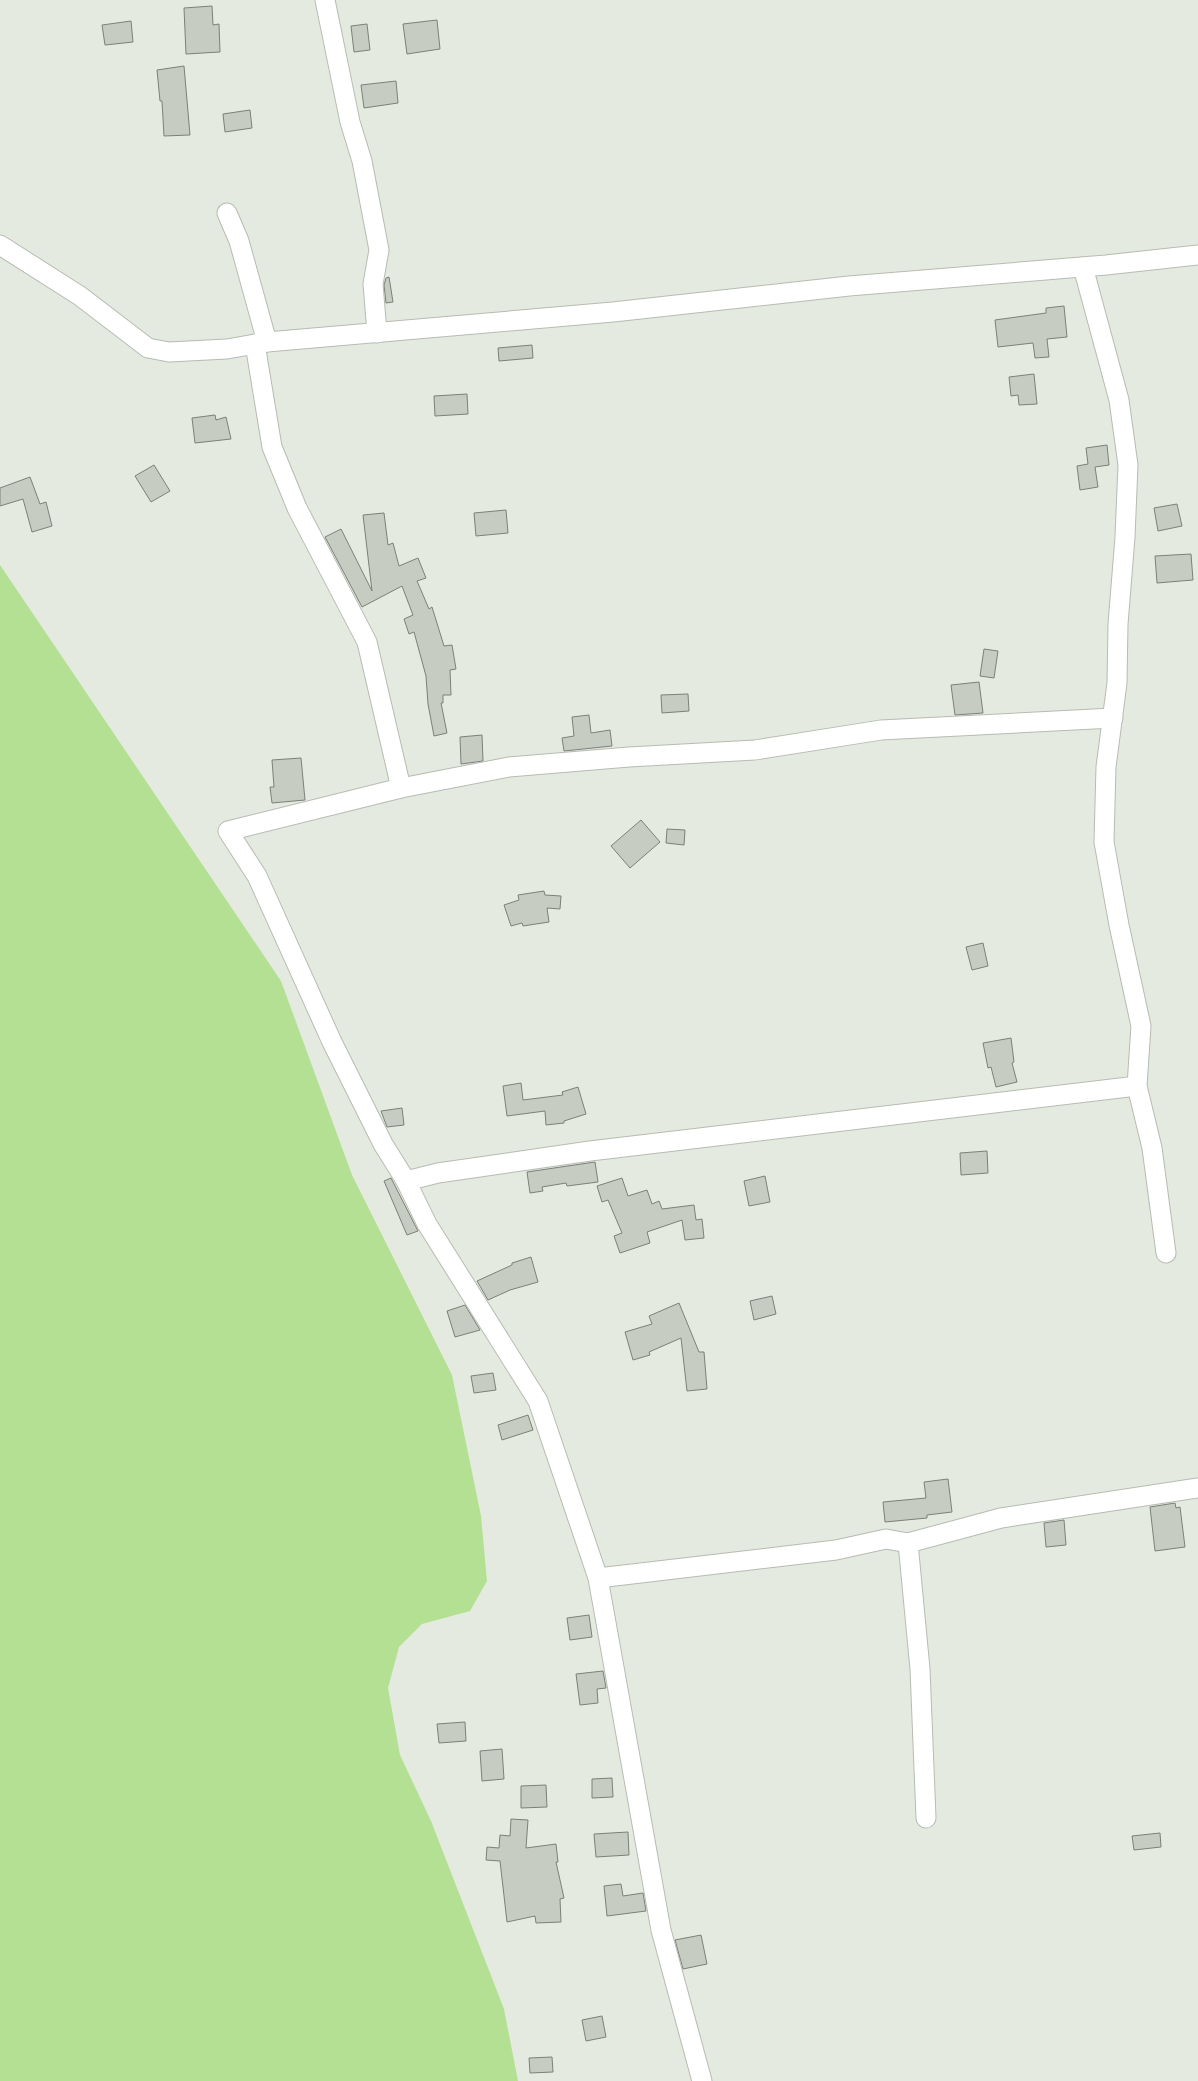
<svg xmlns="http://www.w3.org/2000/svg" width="1198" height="2081" font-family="Roboto,sans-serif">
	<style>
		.water { fill: #b3e093 }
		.building { fill: #c6ccc2; stroke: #7c8178 }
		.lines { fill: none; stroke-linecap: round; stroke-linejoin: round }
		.minor-casing { stroke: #b6bcb2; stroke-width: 21 }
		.minor { stroke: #fff; stroke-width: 19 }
	</style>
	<rect width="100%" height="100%" fill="#e4eae0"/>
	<polygon class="water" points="0,565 281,981 352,1175 452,1375 481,1516 487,1581 470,1611 422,1624 399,1647 388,1688 400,1755 431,1821 504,2009 518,2081 0,2081"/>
	<g class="building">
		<polygon points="212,6 213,25 219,24 220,52 186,54 184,8"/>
		<polygon points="437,20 440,49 407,54 403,24"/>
		<polygon points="131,21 133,42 105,45 102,25"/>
		<polygon points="367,24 370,50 354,52 351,26"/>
		<polygon points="184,66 190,135 164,136 162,101 160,101 157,70"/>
		<polygon points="396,81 398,103 364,108 361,85"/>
		<polygon points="250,110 252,128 225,132 223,114"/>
		<polygon points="389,277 393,302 386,303 384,285 386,278"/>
		<polygon points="1064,306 1067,337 1047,339 1049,357 1035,358 1033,343 998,347 995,320 1046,313 1046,308"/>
		<polygon points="532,345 533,358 499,361 498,348"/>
		<polygon points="1034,374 1037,404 1019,405 1018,395 1011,396 1009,377"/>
		<polygon points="467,394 468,414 435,416 434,396"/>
		<polygon points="215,415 216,420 226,417 231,439 195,443 192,418"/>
		<polygon points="1107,445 1109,465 1095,467 1098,487 1080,490 1077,466 1088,464 1086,448"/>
		<polygon points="154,465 170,491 151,502 135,476"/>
		<polygon points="30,477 40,504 46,502 52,526 32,532 23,499 0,506 0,488"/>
		<polygon points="1177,504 1182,526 1158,531 1154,508"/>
		<polygon points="506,510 508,533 476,536 474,513"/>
		<polygon points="384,513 388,545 393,543 399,566 418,558 426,578 417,581 429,609 432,607 444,646 452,645 456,669 450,670 451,695 443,695 443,703 441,703 447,733 434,736 428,704 426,676 414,632 409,634 404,619 413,615 402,586 362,607 325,537 341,529 372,591 363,515"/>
		<polygon points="1191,554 1193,580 1157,583 1155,556"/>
		<polygon points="984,649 998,651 994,678 980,676"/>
		<polygon points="979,682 983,713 955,715 951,685"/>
		<polygon points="688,694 689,711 662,713 661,695"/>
		<polygon points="589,715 591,733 610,730 612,746 564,751 562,738 574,736 572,717"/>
		<polygon points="482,735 483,761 461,764 460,737"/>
		<polygon points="301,758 305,800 272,803 270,787 274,787 272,760"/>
		<polygon points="641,820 660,842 630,868 611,846"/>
		<polygon points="667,829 685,830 684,845 666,843"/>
		<polygon points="544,891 545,895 561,896 560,909 547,908 549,922 523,926 522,923 511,926 504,905 519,900 518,895"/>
		<polygon points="983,943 988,966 972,970 966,947"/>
		<polygon points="1011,1038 1014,1062 1012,1063 1017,1082 996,1087 991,1067 988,1068 983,1043"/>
		<polygon points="521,1083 523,1100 563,1095 562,1092 578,1087 586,1114 564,1121 564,1123 546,1125 545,1111 507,1116 503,1086"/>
		<polygon points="402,1108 404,1125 387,1127 381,1111"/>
		<polygon points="987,1151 988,1173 961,1175 960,1153"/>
		<polygon points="595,1162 598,1182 567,1186 566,1183 542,1187 543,1191 530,1193 527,1172"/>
		<polygon points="765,1176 770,1202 749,1206 744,1181"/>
		<polygon points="391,1178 418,1231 407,1235 384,1181"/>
		<polygon points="622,1178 628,1196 647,1190 652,1204 659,1201 662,1209 694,1205 696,1220 702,1219 704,1238 685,1240 682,1220 647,1232 650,1243 620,1253 614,1236 622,1233 608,1200 602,1202 597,1186"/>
		<polygon points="531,1257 538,1282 510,1290 488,1300 477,1281 512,1265 512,1263"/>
		<polygon points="772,1296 776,1314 754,1320 750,1301"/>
		<polygon points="679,1303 699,1352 704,1352 707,1389 687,1391 681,1338 649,1352 650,1355 633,1360 625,1332 652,1324 649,1316"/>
		<polygon points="465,1305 480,1330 455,1337 447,1311"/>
		<polygon points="493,1373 496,1390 474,1393 471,1376"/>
		<polygon points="528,1415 533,1430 502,1440 498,1425"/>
		<polygon points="948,1479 952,1512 927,1515 927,1518 885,1522 883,1502 926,1498 924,1482"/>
		<polygon points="1175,1503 1176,1508 1180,1507 1185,1547 1155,1551 1150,1507"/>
		<polygon points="1064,1520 1066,1545 1046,1547 1044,1523"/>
		<polygon points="589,1615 592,1637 570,1640 567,1618"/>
		<polygon points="603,1671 606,1688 597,1689 598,1703 580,1705 576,1674"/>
		<polygon points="465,1722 466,1741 439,1743 437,1724"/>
		<polygon points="502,1749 504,1779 482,1781 480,1751"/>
		<polygon points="612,1778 613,1797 592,1798 592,1779"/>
		<polygon points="546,1785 547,1807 521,1808 521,1786"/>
		<polygon points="511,1819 528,1820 526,1848 556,1844 558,1862 556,1862 564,1898 560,1899 561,1922 536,1923 535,1916 507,1922 500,1861 486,1860 487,1847 499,1848 500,1835 510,1836"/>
		<polygon points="628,1832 629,1855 596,1857 594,1834"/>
		<polygon points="1160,1833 1161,1847 1134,1850 1132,1836"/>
		<polygon points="621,1884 623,1896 643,1893 646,1911 607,1916 604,1886"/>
		<polygon points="701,1935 707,1964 683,1969 675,1940"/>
		<polygon points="602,2016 606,2037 586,2041 582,2020"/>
		<polygon points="552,2057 553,2072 530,2073 529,2058"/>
	</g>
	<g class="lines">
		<defs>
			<g id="minor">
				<polyline points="325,0 350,122 362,161 379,250 373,284 377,333"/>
				<polyline points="227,213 239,241 267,342"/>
				<polyline points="0,245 80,296 148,348 169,352 227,349 267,342 613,312 849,286 1106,265 1198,255"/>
				<polyline points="1083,267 1119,400 1128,465 1125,537 1118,624 1117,683 1106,767 1104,842 1119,925 1141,1026 1137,1086 1152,1148 1166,1253"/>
				<polyline points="255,344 272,447 297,508 367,642 401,788"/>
				<polyline points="406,1181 383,1144 332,1042 257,876 228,831 401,788 509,767 629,757 755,750 881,730 1113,718"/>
				<polyline points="908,1543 920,1669 926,1818"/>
				<polyline points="598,1578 836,1550 886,1539 908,1543 1001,1518 1198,1488"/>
				<polyline points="702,2081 661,1930 598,1578 538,1401 427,1224 406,1181 438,1173 590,1151 1137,1086"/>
			</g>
		</defs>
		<use href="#minor" class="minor-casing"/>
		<use href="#minor" class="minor"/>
	</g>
</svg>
